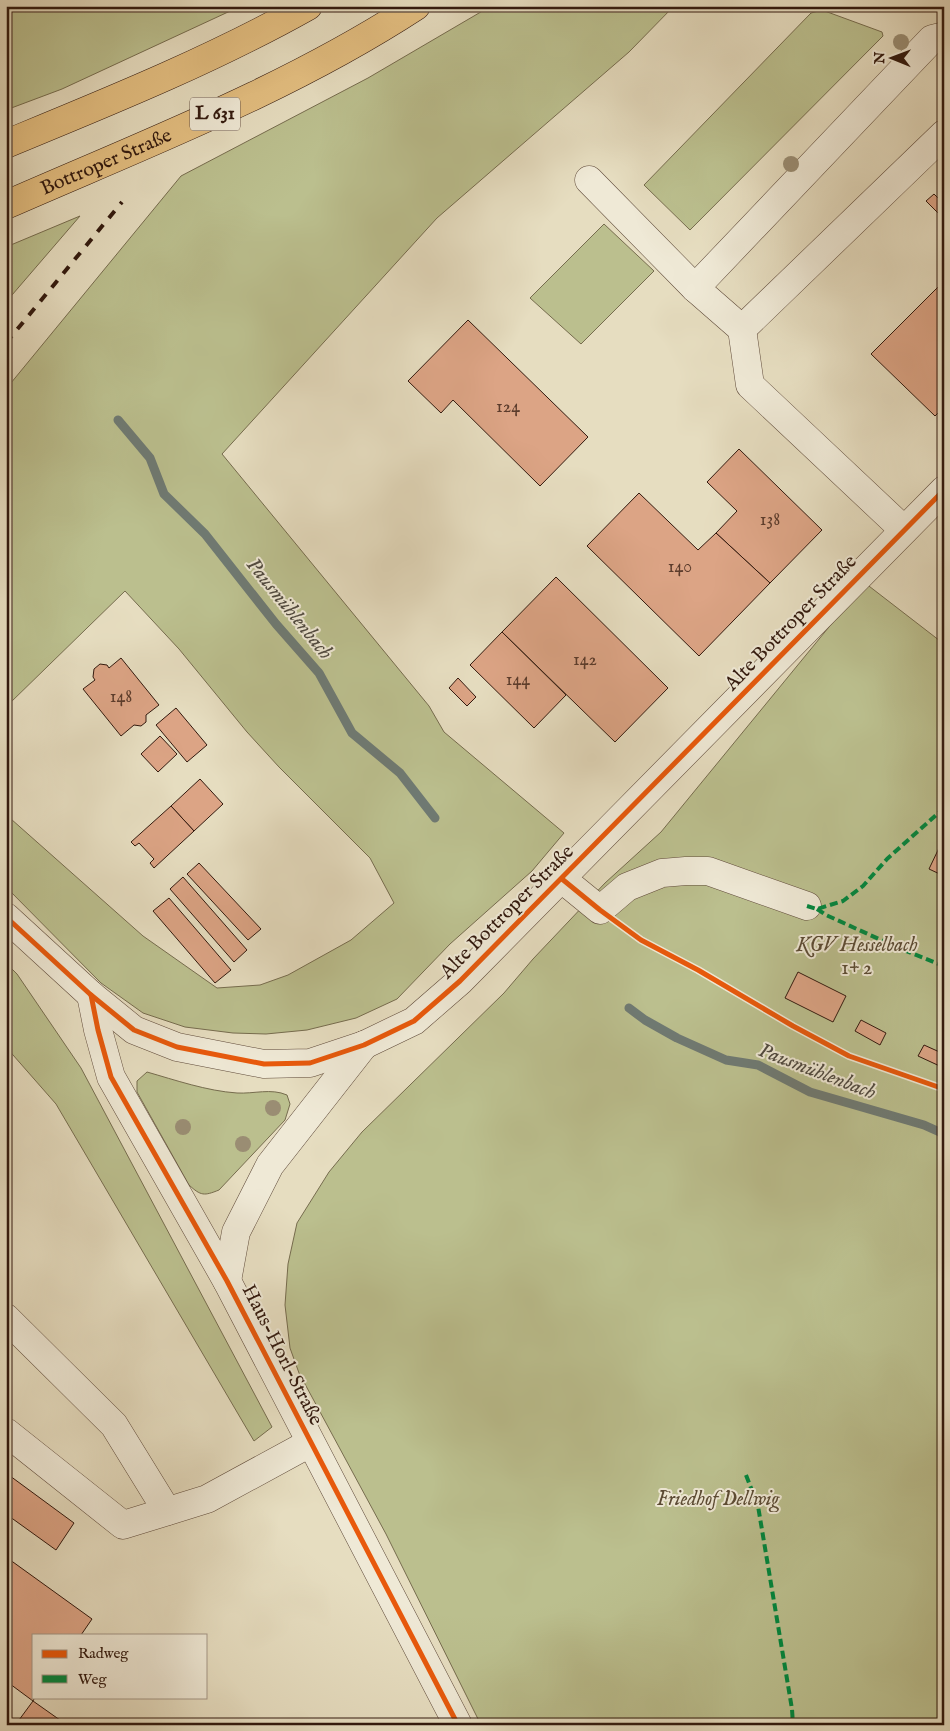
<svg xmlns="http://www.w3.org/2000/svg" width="950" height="1731" font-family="'IM FELL English',serif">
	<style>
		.green { fill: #bbbf8e; stroke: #766c4e }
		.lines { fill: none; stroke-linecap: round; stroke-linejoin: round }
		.stream { stroke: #6f7a73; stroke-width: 9 }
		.building { fill: #dca485; stroke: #32190e }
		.minor-casing { stroke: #5f4a3a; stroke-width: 29 }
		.major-casing { stroke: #32190e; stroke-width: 29 }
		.minor { stroke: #efe9d6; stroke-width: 28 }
		.major { stroke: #e3be80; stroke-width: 28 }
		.rail { stroke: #32190e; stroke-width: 4; stroke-dasharray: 9 9; stroke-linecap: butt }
		.quiet { stroke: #00873e; stroke-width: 4; stroke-dasharray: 8 4; stroke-linecap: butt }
		.cycleway-casing { stroke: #efe9d6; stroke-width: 8 }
		.cycleway { stroke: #e8590c; stroke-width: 5 }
		.tree { fill: #9a8d73 }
		.labels { text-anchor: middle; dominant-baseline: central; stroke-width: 4; stroke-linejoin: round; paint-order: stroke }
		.number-label { font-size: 18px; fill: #5c3c2c }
		.shield { fill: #efe9d6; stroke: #6b574a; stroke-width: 1 }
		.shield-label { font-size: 19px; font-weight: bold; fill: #32190e }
		.street-label { font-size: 20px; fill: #32190e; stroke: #efe9d6 }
		.park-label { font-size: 20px; font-style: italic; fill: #5b4b34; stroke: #efe9d6 }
		.water-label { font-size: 21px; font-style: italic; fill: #504a40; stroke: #efe9d6 }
	</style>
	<rect width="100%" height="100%" fill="#e6ddc0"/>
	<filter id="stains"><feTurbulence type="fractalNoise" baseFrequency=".004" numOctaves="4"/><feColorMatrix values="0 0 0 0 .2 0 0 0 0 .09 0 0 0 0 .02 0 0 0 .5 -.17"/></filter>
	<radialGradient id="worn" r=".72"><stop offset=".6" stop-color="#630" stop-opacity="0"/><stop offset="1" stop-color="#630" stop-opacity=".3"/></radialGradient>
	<g class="green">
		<polygon points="6,6 241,6 62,89 6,110"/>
		<polygon points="491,6 674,6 629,52 437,218 222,454 429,706 444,732 564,833 532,871 450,944 397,999 356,1018 307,1030 266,1034 233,1033 185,1027 143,1013 101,983 6,887 6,812 11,819 143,936 217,988 260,985 288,975 351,940 394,903 370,858 279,767 247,732 179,649 125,591 10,703 6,709 6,389 181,176 368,78"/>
		<polygon points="822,10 882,32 883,36 690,230 644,185 811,13"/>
		<polygon points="80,216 6,302 6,247"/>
		<polygon points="604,224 654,271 581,344 530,298"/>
		<polygon points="865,583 944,644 944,1725 481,1725 386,1534 299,1373 290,1348 285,1305 288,1264 297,1223 329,1172 362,1132 504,993 533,959 605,883 661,832"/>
		<polygon points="6,963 17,974 81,1068 272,1427 254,1441 56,1104 6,1047"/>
		<path d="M147 1072C175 1080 207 1091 237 1093 254 1094 271 1088 287 1095L290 1104 285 1120 219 1190C204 1196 201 1196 189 1185L137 1092V1081Z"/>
	</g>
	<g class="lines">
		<g class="stream">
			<polyline points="118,420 150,458 164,494 205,534 276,624 319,673 352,733 400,773 435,818"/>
			<polyline points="629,1008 645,1020 677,1038 726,1060 758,1065 810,1092 924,1125 944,1134"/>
		</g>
	</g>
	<g class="building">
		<polygon points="934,194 944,204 944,219 926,201"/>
		<polygon points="944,281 944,407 935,416 871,354"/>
		<polygon points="468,320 588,437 540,486 453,400 441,413 408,381"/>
		<polygon points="739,449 822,530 770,583 716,533 737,511 707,482"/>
		<polygon points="639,493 698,550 716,533 770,583 699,656 587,546"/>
		<polygon points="556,577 668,688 615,742 502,632"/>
		<polygon points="502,632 566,695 534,728 470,665"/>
		<polygon points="121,658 159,705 146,715 146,722 141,726 134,725 121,736 83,689 95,680 93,677 94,669 100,664 107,665 109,668"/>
		<polygon points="458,678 476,697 467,706 449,688"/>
		<polygon points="176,708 207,745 187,762 156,725"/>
		<polygon points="160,736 177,754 158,772 141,754"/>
		<polygon points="200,779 223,804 194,831 171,806"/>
		<polygon points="171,806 194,831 154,868 150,863 154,859 139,843 135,846 131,842"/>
		<polygon points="939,848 944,850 944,876 929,869"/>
		<polygon points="199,863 261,929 248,940 187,874"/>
		<polygon points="183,877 247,950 234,962 170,889"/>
		<polygon points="169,898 231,970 215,983 153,911"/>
		<polygon points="798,972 846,996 833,1022 785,998"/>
		<polygon points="861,1020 886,1033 880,1045 855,1031"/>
		<polygon points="924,1045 944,1054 944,1068 918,1056"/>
		<polygon points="6,1473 74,1523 56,1550 6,1514"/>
		<polygon points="6,1557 92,1619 81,1635 34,1635 34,1697 35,1697 33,1701 6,1681"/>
		<polygon points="33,1701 67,1725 26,1725 19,1720"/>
	</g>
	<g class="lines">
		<defs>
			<g id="minor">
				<polyline points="589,180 695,288 742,329 750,385 904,530"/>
				<polyline points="695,288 932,39 944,36"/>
				<polyline points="742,329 944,134"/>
				<polyline points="562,879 600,910 627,887 662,873 686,871 708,871 807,906"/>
				<polyline points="6,917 91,995 134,1030 177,1047 264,1064 310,1063 364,1045 414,1021 460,981 944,490"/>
				<polyline points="91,995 98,1030 111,1077 227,1281 458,1725"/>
				<polyline points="227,1281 236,1232 270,1165 364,1045"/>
				<polyline points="6,1318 114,1425 167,1511"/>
				<polyline points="6,1432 123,1525 207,1499 310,1443"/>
			</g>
			<g id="major">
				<path d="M6 144C108 102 212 60 308 6"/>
				<path id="s1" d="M6 205C145 144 289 89 416 6"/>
			</g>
		</defs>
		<use href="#minor" class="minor-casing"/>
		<use href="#major" class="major-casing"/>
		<use href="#minor" class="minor"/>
		<use href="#major" class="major"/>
		<polyline class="rail" points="6,343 122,202"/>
		<g class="quiet">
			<polyline points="807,906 817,909 843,901 863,886 887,859 944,808"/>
			<polyline points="817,909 826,915 901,949 944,966"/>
			<polyline points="746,1475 758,1506 792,1709 793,1725"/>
		</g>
		<defs>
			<g id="cycleway">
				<polyline points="562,879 600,910 641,940 698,970 793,1026 849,1056 944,1089"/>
				<polyline points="6,917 91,995 134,1030 177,1047 264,1064 310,1063 364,1045 414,1021 460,981 944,490"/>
				<polyline points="91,995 98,1030 111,1077 227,1281 458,1725"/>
			</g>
		</defs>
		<use href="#cycleway" class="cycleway-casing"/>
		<use href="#cycleway" class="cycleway"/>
	</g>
	<g class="tree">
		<circle cx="901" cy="42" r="8"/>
		<circle cx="791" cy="164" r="8"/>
		<circle cx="273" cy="1108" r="8"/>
		<circle cx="183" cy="1127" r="8"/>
		<circle cx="243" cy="1144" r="8"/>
	</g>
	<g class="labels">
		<g class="number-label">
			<text x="508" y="407">124</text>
			<text x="770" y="520">138</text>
			<text x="680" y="567">140</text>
			<text x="585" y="660">142</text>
			<text x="518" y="680">144</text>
			<text x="121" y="697">148</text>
		</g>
		<rect class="shield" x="190" y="97.5" width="50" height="33" rx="4"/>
		<g class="shield-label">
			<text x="215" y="114">L 631</text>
		</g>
		<g class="street-label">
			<text stroke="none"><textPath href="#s1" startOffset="109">Bottroper Straße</textPath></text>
			<text transform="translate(791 623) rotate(-46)">Alte Bottroper Straße</text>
			<text transform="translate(507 912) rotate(-45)">Alte Bottroper Straße</text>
			<text transform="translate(282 1355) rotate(63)">Haus-Horl-Straße</text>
		</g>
		<g class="park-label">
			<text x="857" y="945">KGV Hesselbach<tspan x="857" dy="23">1+ 2</tspan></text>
			<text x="718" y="1499">Friedhof Dellwig</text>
		</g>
		<g class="water-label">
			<text transform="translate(289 609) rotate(51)">Pausmühlenbach</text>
			<text transform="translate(817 1072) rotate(21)">Pausmühlenbach</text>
		</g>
	</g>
	<rect width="950" height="1731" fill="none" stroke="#e6ddc0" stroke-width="25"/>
	<rect x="8" y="8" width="935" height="1716" fill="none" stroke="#32190e" stroke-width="2.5"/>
	<rect x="12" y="12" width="925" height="1706" fill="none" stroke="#32190e"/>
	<rect x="32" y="1634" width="175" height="65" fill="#efe9d6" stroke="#a39686"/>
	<rect x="42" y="1650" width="25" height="8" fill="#e8590c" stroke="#a39686"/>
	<text x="78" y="1658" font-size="15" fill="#32190e">Radweg</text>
	<rect x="42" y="1675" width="25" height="8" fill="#00873e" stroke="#a39686"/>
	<text x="78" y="1684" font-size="15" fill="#32190e">Weg</text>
	<g transform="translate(892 58) rotate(271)" stroke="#efe9d6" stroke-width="4" paint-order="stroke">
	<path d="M0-4L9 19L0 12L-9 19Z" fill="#32190e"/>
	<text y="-8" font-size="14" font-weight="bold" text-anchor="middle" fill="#32190e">N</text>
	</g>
	<rect width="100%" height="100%" filter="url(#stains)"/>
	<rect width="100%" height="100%" fill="url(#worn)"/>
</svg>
